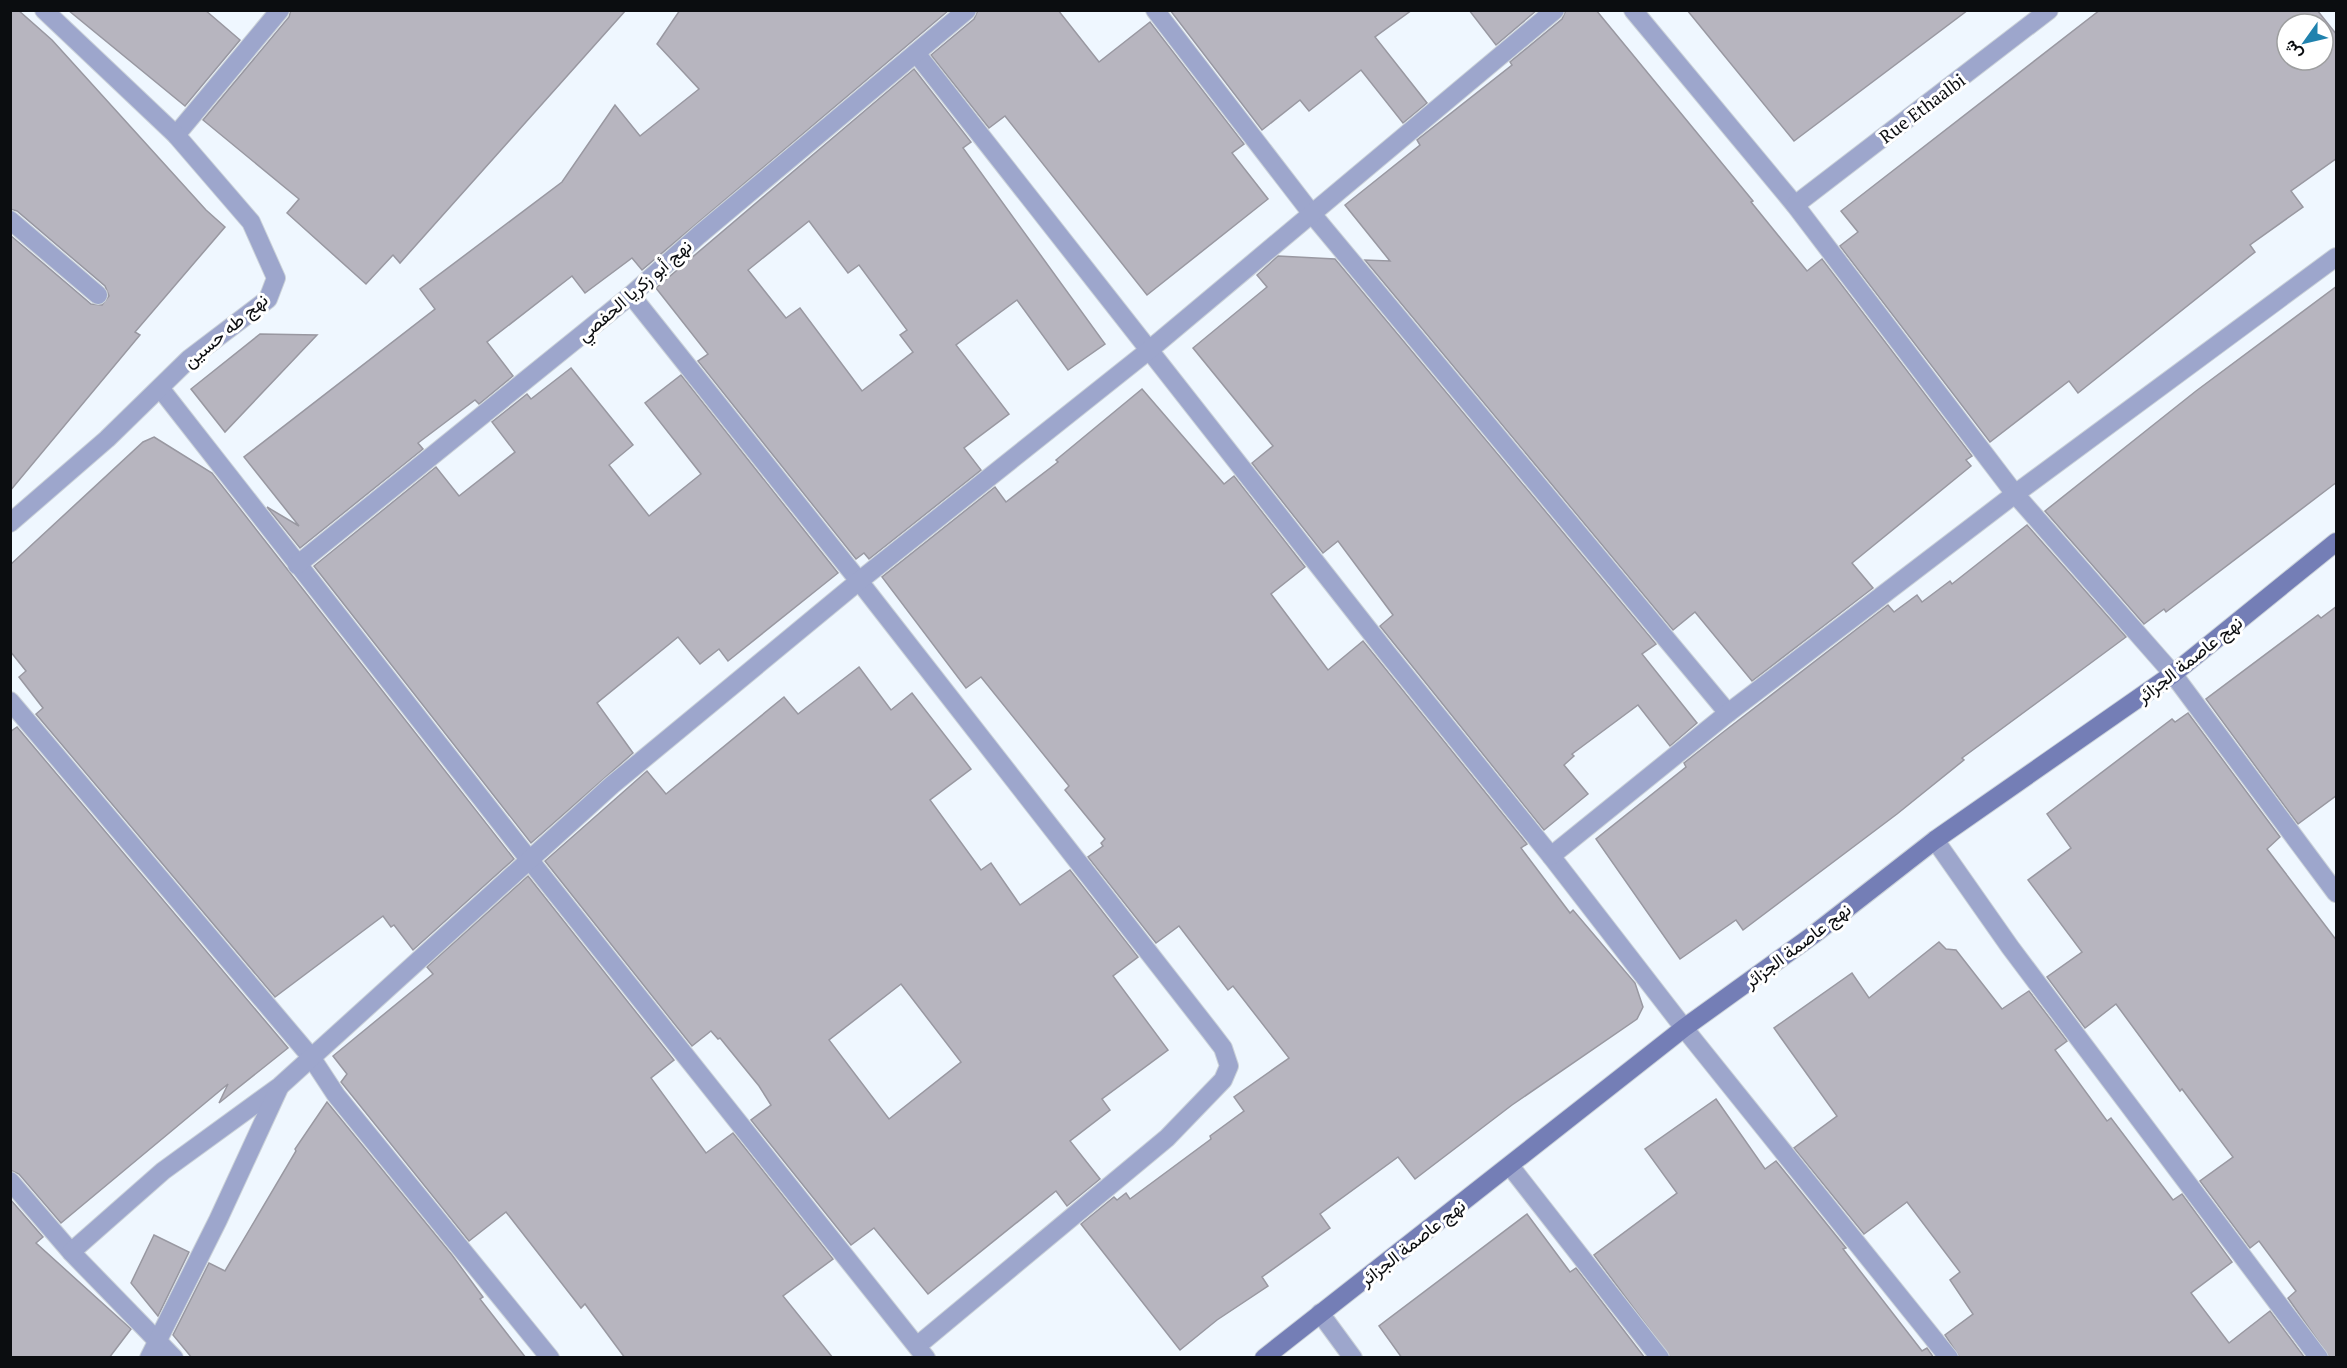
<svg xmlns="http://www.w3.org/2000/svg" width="2347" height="1368" font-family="'PT Serif',Vazirmatn,serif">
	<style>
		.building { fill: #b7b5bf; stroke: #9998a1; stroke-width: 1.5; fill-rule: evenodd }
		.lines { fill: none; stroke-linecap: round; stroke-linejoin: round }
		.street-casing { stroke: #cbd2d9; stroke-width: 20 }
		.secondary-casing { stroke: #cbd2d9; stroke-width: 20 }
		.street { stroke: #9da6cc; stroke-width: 18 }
		.secondary { stroke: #747eb6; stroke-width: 18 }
		.labels { text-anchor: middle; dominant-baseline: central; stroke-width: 6; stroke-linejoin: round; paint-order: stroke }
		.street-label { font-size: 18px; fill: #0b0d10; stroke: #fff }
	</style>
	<rect width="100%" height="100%" fill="#eff7ff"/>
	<g class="building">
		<polygon points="10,10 18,10 52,40 206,210 225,227 135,332 140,335 10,491 10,235 91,304 102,305 109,296 105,286 17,211 10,209"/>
		<polygon points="68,10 205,10 240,40 185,106"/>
		<polygon points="291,10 626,10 400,263 393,255 366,284 287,213 299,199 203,120 289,17"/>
		<polygon points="680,10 949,10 642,270 632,258 585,293 572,276 487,342 513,376 479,404 475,400 418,443 423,449 300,548 267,507 299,526 244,457 435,309 420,289 562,182 615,105 640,136 699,89 657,44"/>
		<polygon points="978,10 1058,10 1099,62 1150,22 1244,144 1232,153 1268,199 1147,295 1005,116 989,128 931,55 974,19"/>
		<polygon points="1170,10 1412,10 1375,37 1427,103 1403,123 1361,70 1309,111 1300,100 1262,130"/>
		<polygon points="1469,10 1537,10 1496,45"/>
		<polygon points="1566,10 1596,10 1753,201 1751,202 1807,271 1822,259 1972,456 1966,460 1971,466 1852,563 1873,588 1752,681 1695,612 1673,630 1365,260 1390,261 1345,205 1420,145 1417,140 1512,65 1510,62 1562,19"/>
		<polygon points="1687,10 1968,10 1794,141"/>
		<path d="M2100 10H2317L2337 35V158L2291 191 2303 207 2250 245 2255 252 2078 393 2069 381 1990 442 1840 246 1858 232 1841 211ZM2287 24H2323V60H2287Z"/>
		<path d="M914 69 971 142 963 148 1105 344 1068 370 1017 300 956 345 1009 414 964 448 981 470 869 559 864 553 856 559 698 361 708 354 656 288ZM809 221 848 273 859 265 907 330 900 335 913 352 862 391 800 308 786 318 748 270Z"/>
		<polygon points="1278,256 1335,259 1656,644 1642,654 1697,723 1670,746 1638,705 1572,754 1574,756 1564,765 1588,794 1544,830 1380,626 1393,615 1338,541 1323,553 1252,463 1273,446 1193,348 1267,287 1257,275"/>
		<polygon points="2337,286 2337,482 2166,612 2164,609 2144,624 2045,511 2196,391"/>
		<polygon points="260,334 317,335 225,432 191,389"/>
		<polygon points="571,368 633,445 609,465 649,516 701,474 645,403 681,375 838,573 728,661 719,649 700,664 678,637 597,703 633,753 531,843 314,566 436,467 459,496 515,452 492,422 527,394 531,399"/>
		<polygon points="1142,389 1224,484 1234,476 1305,567 1271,594 1328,670 1363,641 1527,844 1521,848 1570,913 1573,910 1635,983 1643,1007 1637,1019 1512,1105 1415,1179 1398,1157 1320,1214 1330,1228 1262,1277 1268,1286 1217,1320 1180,1350 1081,1224 1114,1197 1117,1200 1126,1193 1130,1199 1211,1139 1210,1136 1244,1111 1234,1097 1289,1058 1233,986 1228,990 1179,926 1156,943 1088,857 1103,846 1101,843 1105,839 1065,790 1069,786 981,677 966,688 882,577 995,487 1006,502 1058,462 1056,460"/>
		<polygon points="154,437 212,473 514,859 413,950 394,925 391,927 383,916 275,997 36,714 43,708 19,677 26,671 10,651 10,565 143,442"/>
		<polygon points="2027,525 2126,637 1962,758 1964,760 1897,814 1743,930 1736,920 1680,959 1596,839 1686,767 1684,763 1722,733 1888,605 1894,612 1917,595 1922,602 1950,581 1952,584"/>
		<polygon points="2337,606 2337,795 2298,824 2206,699 2318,615 2321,618"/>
		<path d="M859 667 891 710 912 693 971 769 930 800 981 870 991 863 1020 905 1070 870 1138 957 1113 976 1168 1050 1102 1099 1110 1110 1070 1141 1100 1179 1067 1206 1056 1191 928 1294 874 1228 851 1245 751 1120 771 1105 759 1086 720 1038 718 1039 711 1031 692 1046 545 861 647 771 666 794 784 697 798 714ZM901 984 961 1062 889 1119 829 1040Z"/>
		<polygon points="2188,713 2280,837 2267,849 2337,941 2337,1358 2330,1358 2288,1298 2296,1291 2259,1241 2250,1248 2200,1181 2233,1157 2182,1089 2180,1091 2116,1004 2085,1028 2047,977 2082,952 2028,880 2071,848 2047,814 2172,719 2175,722"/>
		<polygon points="17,727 288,1048 219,1103 228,1084 61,1223 19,1174 10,1170 10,732"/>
		<polygon points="528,876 674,1060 651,1078 706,1153 733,1133 833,1259 783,1296 833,1358 625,1358 585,1304 581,1308 506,1212 469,1241 341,1082 347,1074 333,1056 433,974 427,967"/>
		<polygon points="1939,942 1946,949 1956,950 2002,1009 2029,991 2067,1041 2055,1050 2107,1121 2111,1118 2173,1200 2182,1194 2232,1262 2191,1293 2229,1343 2270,1311 2305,1358 1960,1358 1945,1335 1973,1314 1950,1280 1960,1272 1907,1202 1864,1234 1794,1148 1837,1116 1774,1028 1852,973 1869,998"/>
		<polygon points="1716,1099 1765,1169 1776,1161 1846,1248 1843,1249 1922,1351 1927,1348 1934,1358 1671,1358 1594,1255 1677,1193 1645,1149"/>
		<polygon points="327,1102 452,1255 483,1297 480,1299 526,1358 192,1358 173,1335 209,1263 225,1271 296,1151 295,1149"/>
		<polygon points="10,1199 43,1237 36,1243 131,1329 109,1358 10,1358"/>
		<polygon points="1527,1214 1570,1272 1576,1268 1645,1358 1402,1358 1379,1326"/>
		<polygon points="154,1235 189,1252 158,1316 131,1283"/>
	</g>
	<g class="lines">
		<defs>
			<g id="street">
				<polyline points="1155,10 1312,214 1728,713"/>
				<polyline points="1633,10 1795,205 2015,494 2173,674 2336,893"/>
				<polyline points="916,53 1387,653 1551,856 1684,1028 1949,1358"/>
				<polyline points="176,135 280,10"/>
				<polyline points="1795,205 2049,10"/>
				<polyline points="10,220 98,295"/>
				<polyline points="631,295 859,581 1210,1031 1223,1048 1229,1066 1223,1080 1167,1138 917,1346"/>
				<polyline points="160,388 528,858 926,1358"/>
				<polyline points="10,523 107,439 189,359 268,299 276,278 251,222 176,135 44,10"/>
				<polyline points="297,565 631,295 699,235 967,10"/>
				<polyline points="10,701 311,1057 336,1095 550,1358"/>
				<polyline points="1935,840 2010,947 2319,1358"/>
				<polyline points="1551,856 1728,713 2015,494 2336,257"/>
				<polyline points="1510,1166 1660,1358"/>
				<polyline points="10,1181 71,1252 174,1358"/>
				<polyline points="71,1252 163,1171 280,1086 612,785 859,581 1148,351 1555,10"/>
				<polyline points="1320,1313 1353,1358"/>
				<polyline points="149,1358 218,1220 279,1088"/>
			</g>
			<polyline id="secondary" points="1264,1358 1684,1028 1813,935 1935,840 2173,674 2336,542"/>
		</defs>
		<use href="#street" class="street-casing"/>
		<use href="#secondary" class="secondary-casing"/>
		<use href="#street" class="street"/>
		<use href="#secondary" class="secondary"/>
	</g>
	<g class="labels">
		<g class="street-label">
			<text transform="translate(1922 108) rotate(-37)">Rue Ethaalbi</text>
			<text transform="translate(634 290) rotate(-41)">نهج أبو زكريا الحفصي</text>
			<text transform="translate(225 330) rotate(-40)">نهج طه حسين</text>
			<text transform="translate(2189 659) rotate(-38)">نهج عاصمة الجزائر</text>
			<text transform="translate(1797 945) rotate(-37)">نهج عاصمة الجزائر</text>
			<text transform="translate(1412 1242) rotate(-38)">نهج عاصمة الجزائر</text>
		</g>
	</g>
	<rect width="2347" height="1368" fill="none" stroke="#0b0d10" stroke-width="24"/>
	<g transform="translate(2305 42) rotate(236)"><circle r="28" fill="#ffffff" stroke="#9d9e9f" stroke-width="1.5"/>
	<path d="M0-4.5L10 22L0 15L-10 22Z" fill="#2082ae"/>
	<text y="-9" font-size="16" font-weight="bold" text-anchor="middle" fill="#0b0d10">ش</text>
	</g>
</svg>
